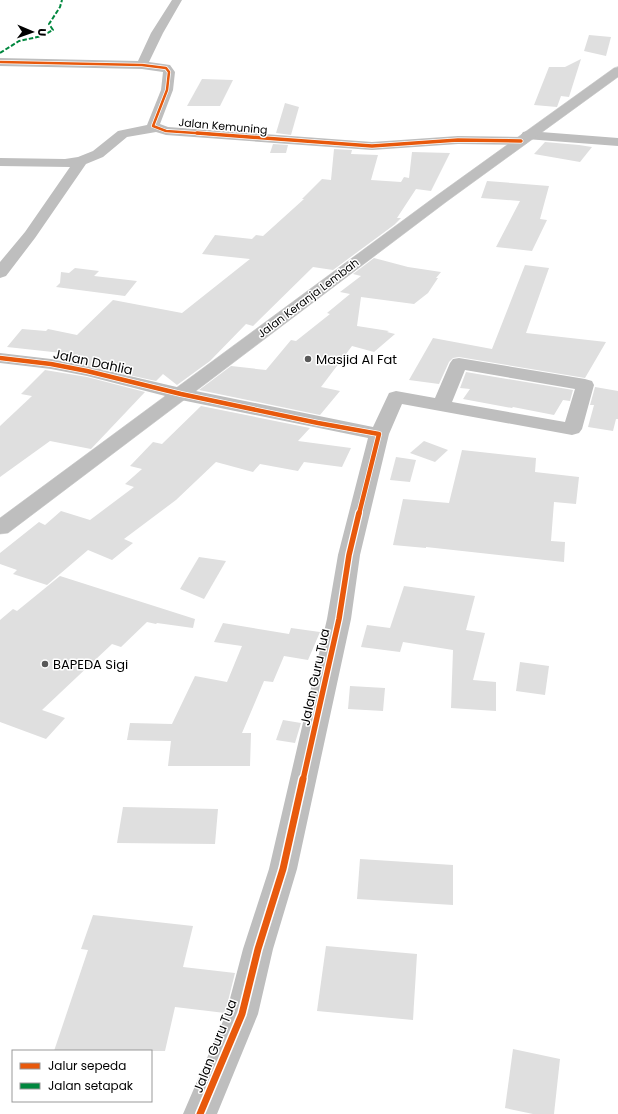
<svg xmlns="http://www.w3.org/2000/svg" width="618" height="1114" font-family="Poppins,sans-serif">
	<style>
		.building { fill: #dfdfdf }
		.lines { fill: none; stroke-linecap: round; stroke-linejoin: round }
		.primary-casing { stroke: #dbdbdb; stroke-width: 1 }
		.minor { fill: #bebebe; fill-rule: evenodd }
		.primary { fill: #bebebe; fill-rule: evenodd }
		.quiet { stroke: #00873e; stroke-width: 2; stroke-dasharray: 4.5 2; stroke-linecap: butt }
		.cycleway-far4-casing { stroke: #fff; stroke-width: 4 }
		.cycleway-far3-casing { stroke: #fff; stroke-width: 5 }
		.cycleway-far2-casing { stroke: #fff; stroke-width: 6 }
		.cycleway-far1-casing { stroke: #fff; stroke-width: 8 }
		.cycleway-casing { stroke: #fff; stroke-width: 10 }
		.cycleway-far4 { stroke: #e8590c; stroke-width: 2.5 }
		.cycleway-far3 { stroke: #e8590c; stroke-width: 3.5 }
		.cycleway-far2 { stroke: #e8590c; stroke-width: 4.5 }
		.cycleway-far1 { stroke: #e8590c; stroke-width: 5.5 }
		.cycleway { stroke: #e8590c; stroke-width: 7 }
		.poi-dot { fill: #595959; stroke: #fff; stroke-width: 1.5 }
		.labels { text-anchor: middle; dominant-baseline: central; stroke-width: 3; stroke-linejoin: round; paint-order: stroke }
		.far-street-label { font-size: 11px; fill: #000; stroke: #fff }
		.poi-label { font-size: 13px; fill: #000; stroke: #fff; text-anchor: start }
		.street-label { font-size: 13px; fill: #000; stroke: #fff }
	</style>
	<rect width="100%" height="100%" fill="#fff"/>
	<g class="building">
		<polygon points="589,35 611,37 606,56 584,51"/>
		<polygon points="581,59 569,97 561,96 557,107 534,105 549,67 565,67"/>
		<polygon points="202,79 233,80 220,106 187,106"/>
		<polygon points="285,103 299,107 291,135 276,133"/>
		<polygon points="545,142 579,145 592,147 580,162 534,154"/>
		<polygon points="273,144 288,145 286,153 270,153"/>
		<polygon points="334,149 352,150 351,154 378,155 371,180 401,182 404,177 409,178 412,152 450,153 431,191 416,189 397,218 401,218 394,225 333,270 313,267 253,326 246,324 210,361 177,385 163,374 156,381 56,359 62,353 7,347 22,329 46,331 48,329 77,335 113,300 182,313 250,259 202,254 215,235 252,239 256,235 263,236 304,199 302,199 322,179 331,180"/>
		<polygon points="487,181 549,186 540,219 547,220 532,251 496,247 520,201 481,198"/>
		<polygon points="374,258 408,267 441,272 436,278 438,278 428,293 414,304 361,297 357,326 389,331 387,332 395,334 374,352 352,346 321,387 340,391 320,415 199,390 231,366 266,370 291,340 296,341 330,314 327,313 350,294 340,292 361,276 353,274"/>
		<polygon points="525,265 549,268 526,333 606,342 585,378 459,357 453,358 449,362 439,384 409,380 433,338 492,349"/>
		<polygon points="75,268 99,271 94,276 137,281 125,296 56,287 60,283 61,272 69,273"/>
		<polygon points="45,370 87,377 145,392 91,449 50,441 0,477 0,426 32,396 21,394"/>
		<polygon points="466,372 573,390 570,401 563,400 554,415 513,407 512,408 463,399 470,389 460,388"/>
		<polygon points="595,387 618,391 618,419 616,419 613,431 588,427 594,405 590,405"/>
		<polygon points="201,406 310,428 298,441 351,448 342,467 304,462 298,471 260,464 253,472 216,462 176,500 124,539 133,543 112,560 88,550 47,585 13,574 17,570 0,564 0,553 39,522 45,525 61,511 90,520 134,487 125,484 142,469 130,466 153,442 162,444"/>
		<polygon points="424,441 448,450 435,462 410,453"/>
		<polygon points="462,450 536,458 535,472 579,477 576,504 554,502 551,541 565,542 564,562 426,547 426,548 393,545 403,499 449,503"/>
		<polygon points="396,457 416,460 410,482 390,480"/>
		<polygon points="199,557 226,561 204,599 180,589"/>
		<polygon points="60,576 195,619 193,628 157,623 156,624 147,622 121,647 112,644 42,710 65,718 46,739 0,722 0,620 13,609 17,611"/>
		<polygon points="404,586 475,596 466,630 485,633 473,680 496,682 496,711 451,708 453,650 403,642 400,652 361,647 367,625 390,628"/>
		<polygon points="223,623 289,634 291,628 320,632 308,660 284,656 273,682 264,681 242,733 251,733 250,766 168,766 171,741 127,740 130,723 172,724 195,676 227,682 242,646 214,642"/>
		<polygon points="520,662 549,666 545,695 516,691"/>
		<polygon points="350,686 385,688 383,711 348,709"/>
		<polygon points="283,720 301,723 295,743 276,740"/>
		<polygon points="123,807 218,809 215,844 117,843"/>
		<polygon points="360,859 453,865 453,905 357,899"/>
		<polygon points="93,915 193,926 183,967 235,973 225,1013 175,1007 165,1051 54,1051 88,950 81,949"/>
		<polygon points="326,946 417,954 413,1020 317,1011"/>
		<polygon points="513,1049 560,1059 554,1114 533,1114 505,1108"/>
	</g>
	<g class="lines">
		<defs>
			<polygon id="primary" points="618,67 618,77 446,202 8,533 0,534 0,518 436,196 614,68"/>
		</defs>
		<use href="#primary" class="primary-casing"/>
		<g class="minor">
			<polygon points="172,0 182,0 163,33 149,62 170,65 175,72 173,90 160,124 168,127 372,142 458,136 523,137 521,135 523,132 528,131 618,138 618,146 526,139 528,141 526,144 521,145 458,144 372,150 166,135 156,132 127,137 103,157 86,164 35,238 6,276 0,278 0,262 25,232 70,167 0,166 0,158 65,159 78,157 93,151 118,131 147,125 161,90 163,72 142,69 0,66 0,58 138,61 151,33"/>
			<path d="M0 353 51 359 87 366 181 388 373 427 389 393 396 391 435 398 450 363 453 359 459 358 585 379 592 381 594 385 582 429 579 433 572 435 402 404 389 434 360 555 351 619 297 869 273 949 258 1014 217 1114H183L226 1014 243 949 269 869 327 619 338 555 368 438 181 400 87 376 51 369 0 363ZM465 370 575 389 565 422 452 402Z"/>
		</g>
		<use href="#primary" class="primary"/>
		<polyline class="quiet" points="0,53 19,41 42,36 53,30 49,24 60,7 62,0"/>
		<defs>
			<polyline id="cycleway-far4" points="0,62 142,65 166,68 169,72 167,90 153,126 166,131 210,134"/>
			<polyline id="cycleway-far3" points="197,133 372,146 458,140 521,141"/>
			<polyline id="cycleway-far2" points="0,358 51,364 87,371 181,394 318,423 379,434 359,514"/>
			<polyline id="cycleway-far1" points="303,780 339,619 349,555 359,513"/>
			<polyline id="cycleway" points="200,1114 242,1014 258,949 283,869 303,779"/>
		</defs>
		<use href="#cycleway-far4" class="cycleway-far4-casing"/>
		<use href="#cycleway-far3" class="cycleway-far3-casing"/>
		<use href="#cycleway-far2" class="cycleway-far2-casing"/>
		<use href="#cycleway-far1" class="cycleway-far1-casing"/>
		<use href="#cycleway" class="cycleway-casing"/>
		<use href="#cycleway-far4" class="cycleway-far4"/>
		<use href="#cycleway-far3" class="cycleway-far3"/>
		<use href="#cycleway-far2" class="cycleway-far2"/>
		<use href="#cycleway-far1" class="cycleway-far1"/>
		<use href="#cycleway" class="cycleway"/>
	</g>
	<g class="poi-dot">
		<circle cx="308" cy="359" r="4"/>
		<circle cx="45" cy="664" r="4"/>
	</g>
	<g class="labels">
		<g class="far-street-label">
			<text transform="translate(223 126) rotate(5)">Jalan Kemuning</text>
			<text transform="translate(308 298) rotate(-37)">Jalan Keranja Lembah</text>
		</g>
		<g class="poi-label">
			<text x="316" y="359">Masjid Al Fat</text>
			<text x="53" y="664">BAPEDA Sigi</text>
		</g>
		<g class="street-label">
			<text transform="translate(93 362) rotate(12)">Jalan Dahlia</text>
			<text transform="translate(315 677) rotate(-78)">Jalan Guru Tua</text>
			<text transform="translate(215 1046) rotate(-69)">Jalan Guru Tua</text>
		</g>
	</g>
	<rect x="12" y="1050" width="140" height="52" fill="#ffffff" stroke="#999999"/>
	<rect x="20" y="1063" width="20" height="6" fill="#e8590c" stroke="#999999"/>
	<text x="48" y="1070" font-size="12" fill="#000000">Jalur sepeda</text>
	<rect x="20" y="1083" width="20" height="6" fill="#00873e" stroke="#999999"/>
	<text x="48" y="1090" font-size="12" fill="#000000">Jalan setapak</text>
	<g transform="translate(32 32) rotate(92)" stroke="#ffffff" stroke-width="3" paint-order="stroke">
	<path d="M0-3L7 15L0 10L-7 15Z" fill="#000000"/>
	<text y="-6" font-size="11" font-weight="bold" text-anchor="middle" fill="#000000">U</text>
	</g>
</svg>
